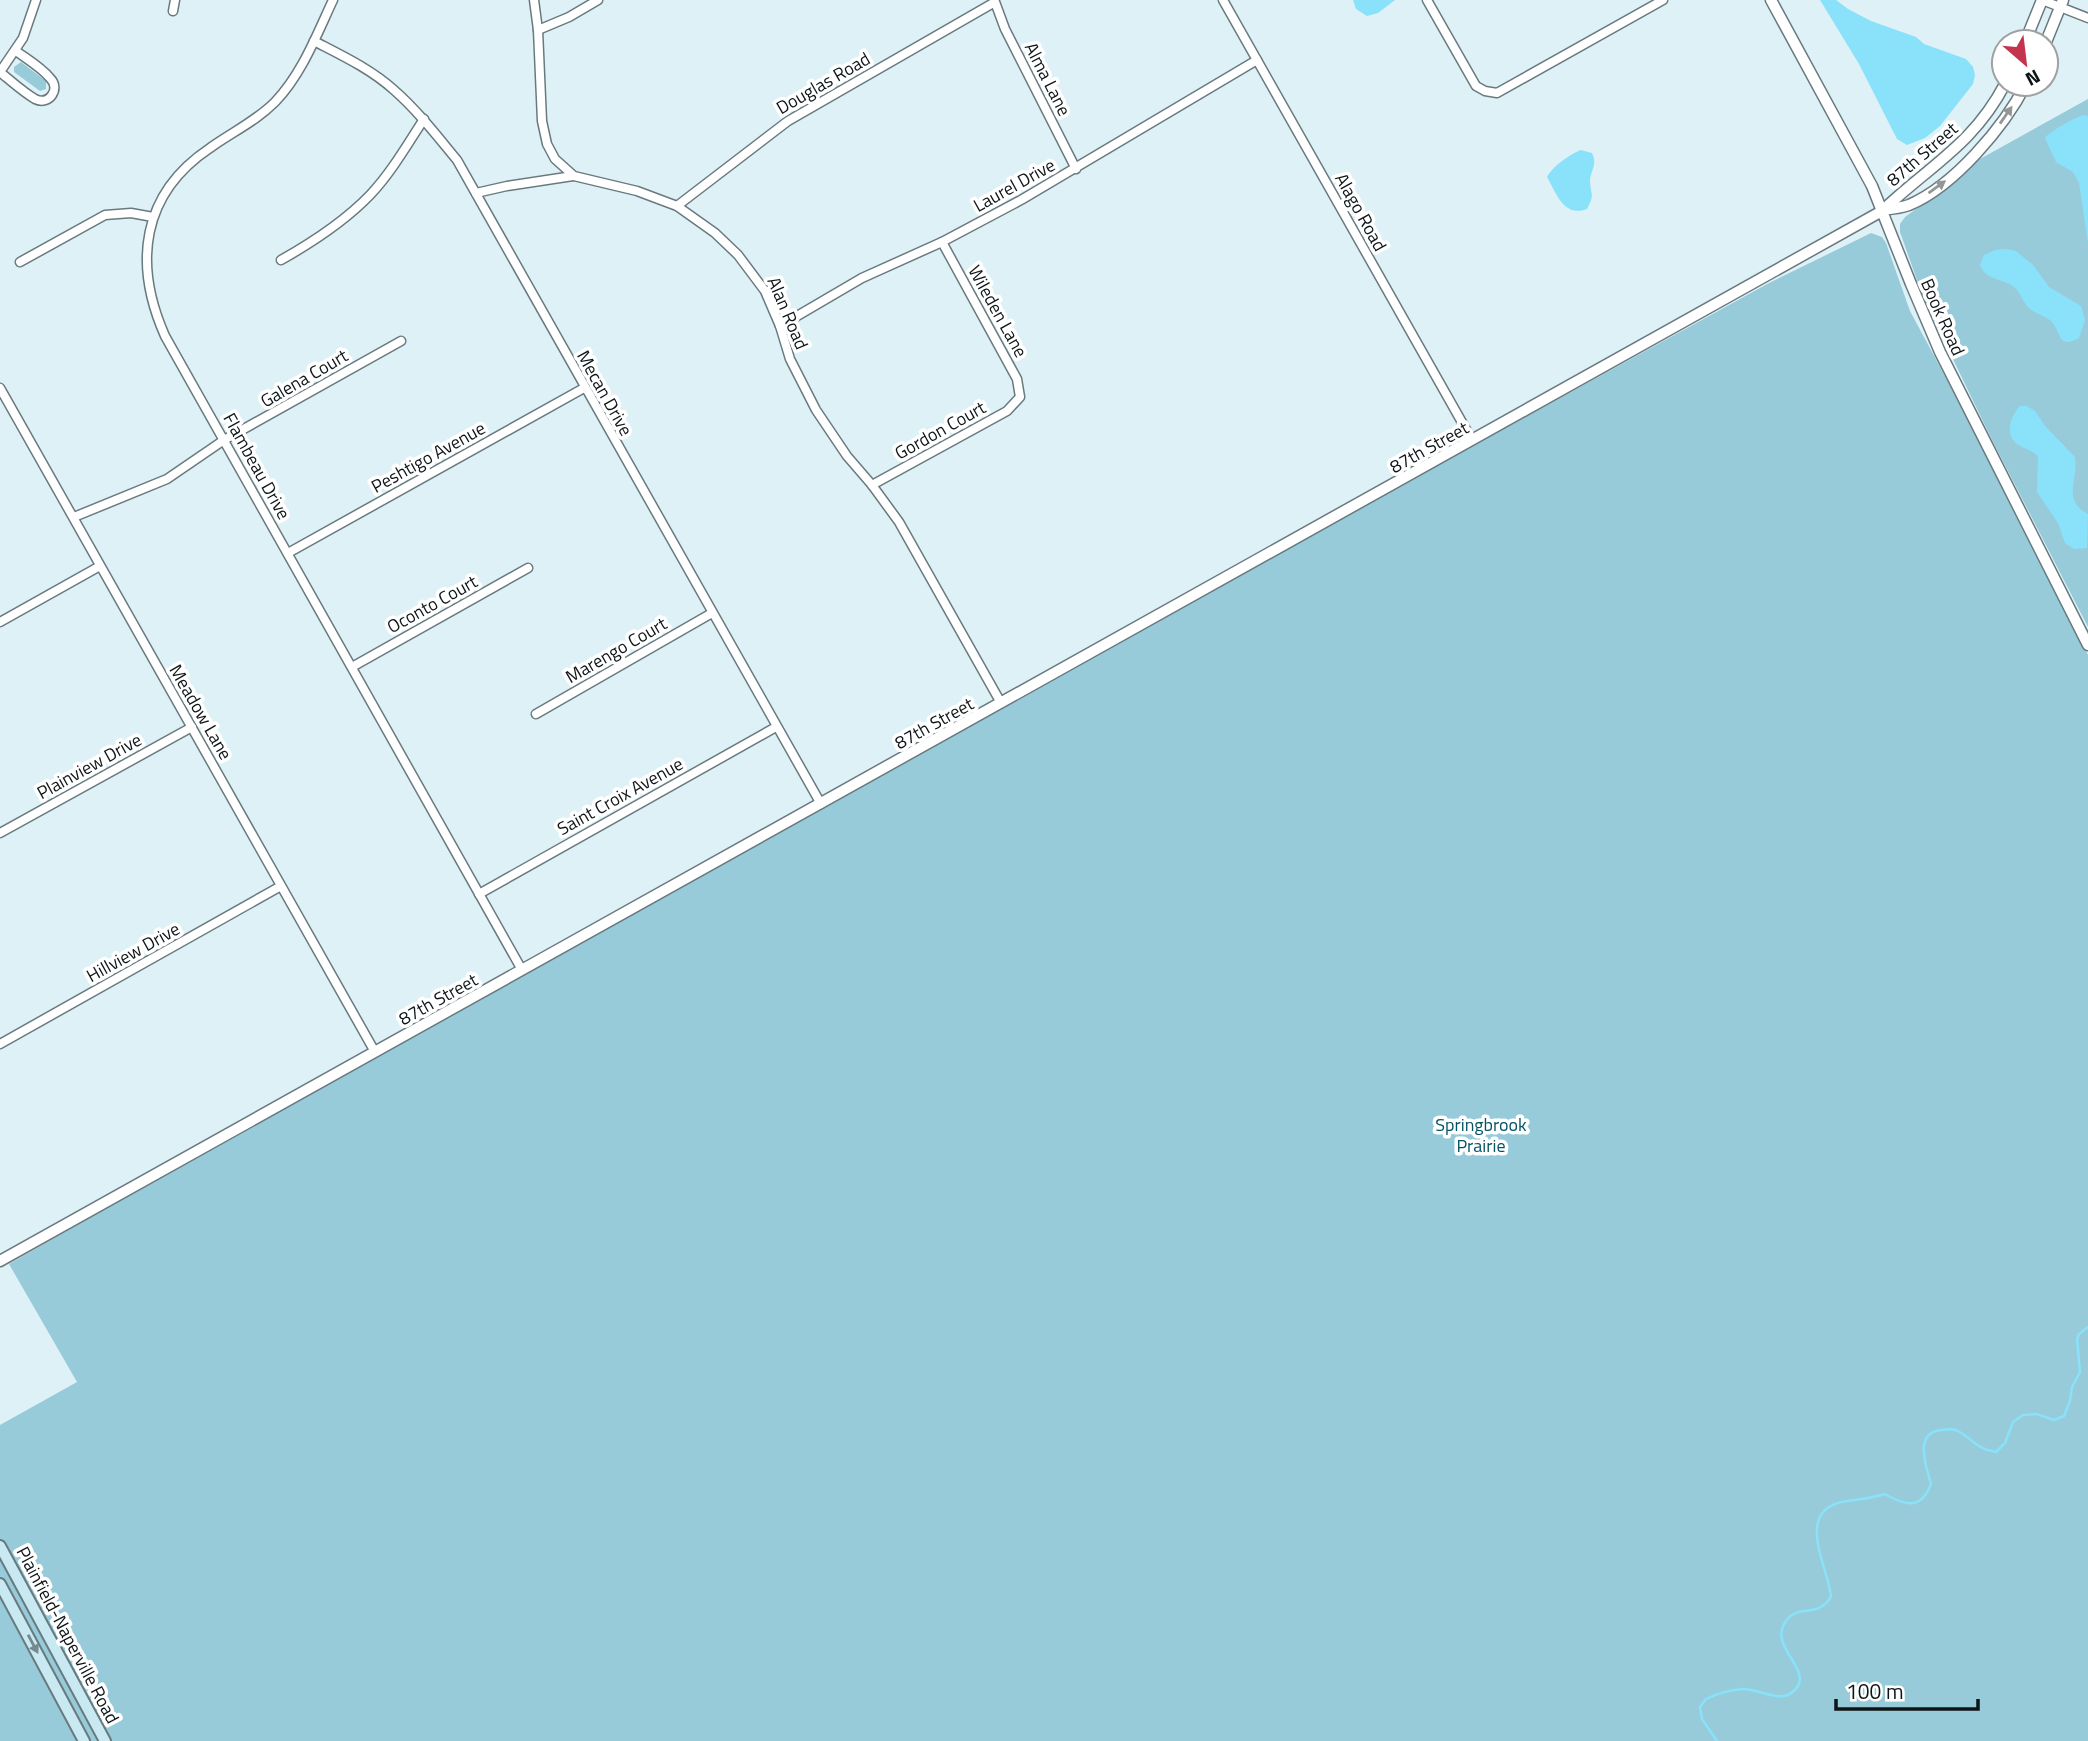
<svg xmlns="http://www.w3.org/2000/svg" width="2088" height="1741" font-family="'Titillium Web',sans-serif">
	<style>
		.green { fill: #97cbda }
		.water { fill: #8ae1fa }
		.lines { fill: none; stroke-linecap: round; stroke-linejoin: round }
		.stream { stroke: #8ae1fa; stroke-width: 2.5 }
		.minor-casing { stroke: #697a7f; stroke-width: 11 }
		.tertiary-casing { stroke: #697a7f; stroke-width: 13 }
		.secondary-casing { stroke: #697a7f; stroke-width: 14 }
		.minor { stroke: #fff; stroke-width: 8 }
		.tertiary { stroke: #fff; stroke-width: 10 }
		.secondary { stroke: #c8e9f2; stroke-width: 10 }
		.oneway { fill: #939697 }
		.oneway2 { fill: #748a8f }
		.labels { text-anchor: middle; dominant-baseline: central; stroke-width: 7; stroke-linejoin: round; paint-order: stroke }
		.street-label { font-size: 18px; fill: #0e1517; stroke: #fff }
		.park-label { font-size: 18px; fill: #035364; stroke: #fff }
	</style>
	<rect width="100%" height="100%" fill="#def1f7"/>
	<g class="green">
		<polygon points="21,62 46,81 46,89 40,91 14,72 14,67"/>
		<polygon points="2088,99 2088,627 1992,440 1923,297 1900,232 1900,224 1905,217 1934,196 1971,164"/>
		<polygon points="1871,233 1882,237 1886,243 1910,311 1990,460 2088,655 2088,1741 0,1741 0,1425 77,1382 9,1264 463,1005 880,772 1769,283"/>
	</g>
	<g class="water">
		<polygon points="1353,0 1395,0 1378,13 1367,16 1356,9"/>
		<polygon points="1820,0 1836,0 1848,9 1871,21 1916,37 1924,44 1966,59 1973,67 1975,75 1973,84 1940,126 1925,138 1907,145 1897,139 1859,64"/>
		<path d="M2084 115 2088 116V243L2079 183 2073 172 2056 162 2045 138C2049 132 2077 116 2084 115Z"/>
		<path d="M1581 150 1592 153C1598 165 1590 171 1590 182 1591 196 1595 194 1587 209 1563 218 1556 192 1547 177 1552 167 1570 154 1581 150Z"/>
		<path d="M2006 249 2016 251 2033 265 2049 287 2081 306 2085 320 2079 338C2058 350 2061 332 2052 322 2045 315 2034 314 2028 307 2023 302 2021 294 2016 289 2005 277 1987 283 1980 265L1984 255 1995 250Z"/>
		<path d="M2020 406H2027L2035 411 2045 426 2075 457C2079 478 2061 500 2088 514L2087 548 2074 549 2065 543 2058 523 2037 492 2038 456C2032 450 2024 449 2017 444 2004 434 2011 415 2020 406Z"/>
	</g>
	<g class="lines">
		<path class="stream" d="M1717 1741 1702 1719 1700 1707 1706 1699C1716 1694 1731 1690 1743 1689 1760 1688 1784 1708 1798 1686 1809 1667 1768 1645 1786 1621 1798 1603 1817 1619 1831 1597 1829 1569 1794 1512 1842 1502 1856 1499 1870 1499 1885 1494 1904 1505 1921 1511 1931 1484 1926 1466 1913 1432 1942 1430 1948 1429 1953 1428 1958 1431 1974 1440 1976 1449 1996 1452L2005 1443 2013 1422 2023 1415 2037 1414 2054 1420 2064 1416 2070 1401 2072 1387 2080 1372 2077 1339 2079 1334 2088 1327"/>
		<defs>
			<g id="minor">
				<path d="M333 0C317 34 302 74 275 102 255 122 232 132 210 148 141 194 133 264 165 336L522 970"/>
				<polyline points="534,0 538,30 542,121 547,144 555,159 574,176 637,191 677,206 715,233 738,255 765,291 780,326 790,359 816,410 847,456 872,485 899,522 1001,703"/>
				<polyline points="1223,0 1472,440"/>
				<polyline points="1427,0 1476,86 1485,91 1497,93 1663,0"/>
				<polyline points="2042,0 2088,18"/>
				<polyline points="173,11 175,0"/>
				<polyline points="538,30 569,17 598,0"/>
				<path d="M314 41C341 55 371 69 394 90 418 111 437 136 457 160L821 804"/>
				<path d="M0 72C11 81 23 92 35 99 49 106 61 89 50 78 41 67 27 59 16 51"/>
				<polyline points="0,72 23,38 36,0"/>
				<polyline points="476,193 507,186 573,176"/>
				<polyline points="677,206 788,121 995,2 1005,29 1076,169"/>
				<path d="M281 260C313 242 344 222 370 195 391 173 407 145 424 119"/>
				<polyline points="20,262 105,215 131,213 153,217"/>
				<polyline points="780,326 862,278 942,242 1021,200 1257,60"/>
				<polyline points="0,388 375,1052"/>
				<polyline points="872,485 1007,411 1020,397 1017,379 942,242"/>
				<polyline points="74,517 167,479 224,440 401,341"/>
				<polyline points="288,553 584,388"/>
				<polyline points="0,622 100,566"/>
				<polyline points="352,667 528,568"/>
				<polyline points="536,714 712,613"/>
				<polyline points="0,833 192,727"/>
				<polyline points="479,894 776,727"/>
				<polyline points="0,1044 281,886"/>
			</g>
			<g id="tertiary">
				<polyline points="1771,0 1872,186 1911,284 1940,352 2088,645"/>
				<polyline points="2025,42 2042,0"/>
				<polyline points="2046,42 2063,0"/>
				<path d="M1882 210C1891 209 1901 208 1909 205 1954 186 2004 127 2026 84"/>
				<path d="M0 1261 1882 211C1929 166 1973 145 2005 84"/>
			</g>
			<g id="secondary">
				<polyline points="0,1546 105,1741"/>
				<polyline points="0,1584 84,1741"/>
			</g>
		</defs>
		<use href="#minor" class="minor-casing"/>
		<use href="#tertiary" class="tertiary-casing"/>
		<use href="#secondary" class="secondary-casing"/>
		<use href="#minor" class="minor"/>
		<use href="#tertiary" class="tertiary"/>
		<use href="#secondary" class="secondary"/>
	</g>
	<defs><path id="oneway-solid" d="M-6-.8H1V-3.2L6.5 0L1 3.2V.8H-6Z" transform="scale(1.75)"/></defs>
	<g class="oneway">
		<use href="#oneway-solid" transform="translate(2006 115) rotate(-55)"/>
		<use href="#oneway-solid" transform="translate(1937 187) rotate(-36)"/>
	</g>
	<use class="oneway2" href="#oneway-solid" transform="translate(33 1644) rotate(62)"/>
	<g class="labels">
		<g class="street-label">
			<text transform="translate(1048 79) rotate(63)">Alma Lane</text>
			<text transform="translate(823 83) rotate(-30)">Douglas Road</text>
			<text transform="translate(1922 154) rotate(-41)">87th Street</text>
			<text transform="translate(1014 185) rotate(-29)">Laurel Drive</text>
			<text transform="translate(1361 212) rotate(61)">Alago Road</text>
			<text transform="translate(998 311) rotate(61)">Wileden Lane</text>
			<text transform="translate(788 313) rotate(67)">Alan Road</text>
			<text transform="translate(1943 317) rotate(66)">Book Road</text>
			<text transform="translate(304 378) rotate(-30)">Galena Court</text>
			<text transform="translate(605 393) rotate(61)">Mecan Drive</text>
			<text transform="translate(940 430) rotate(-29)">Gordon Court</text>
			<text transform="translate(1429 447) rotate(-29)">87th Street</text>
			<text transform="translate(428 457) rotate(-29)">Peshtigo Avenue</text>
			<text transform="translate(257 466) rotate(61)">Flambeau Drive</text>
			<text transform="translate(432 604) rotate(-29)">Oconto Court</text>
			<text transform="translate(616 650) rotate(-30)">Marengo Court</text>
			<text transform="translate(201 712) rotate(60)">Meadow Lane</text>
			<text transform="translate(934 723) rotate(-29)">87th Street</text>
			<text transform="translate(89 766) rotate(-29)">Plainview Drive</text>
			<text transform="translate(620 796) rotate(-29)">Saint Croix Avenue</text>
			<text transform="translate(133 952) rotate(-29)">Hillview Drive</text>
			<text transform="translate(438 999) rotate(-29)">87th Street</text>
			<text transform="translate(68 1635) rotate(62)">Plainfield-Naperville Road</text>
		</g>
		<g class="park-label">
			<text x="1481" y="1124">Springbrook<tspan x="1481" dy="21">Prairie</tspan></text>
		</g>
	</g>
	<g transform="translate(2025 63) rotate(152)"><circle r="33" fill="#ffffff" stroke="#9fa1a2" stroke-width="2"/>
	<path d="M0-5L12 26L0 18L-12 26Z" fill="#c5344f"/>
	<text y="-10" font-size="19" font-weight="bold" text-anchor="middle" fill="#0e1517">N</text>
	</g>
	<path d="M1836 1699v10h142v-10" fill="none" stroke="#0e1517" stroke-width="3.5"/>
	<text x="1846" y="1699" font-size="21" fill="#0e1517" stroke="#ffffff" stroke-width="5" paint-order="stroke">100 m</text>
</svg>
